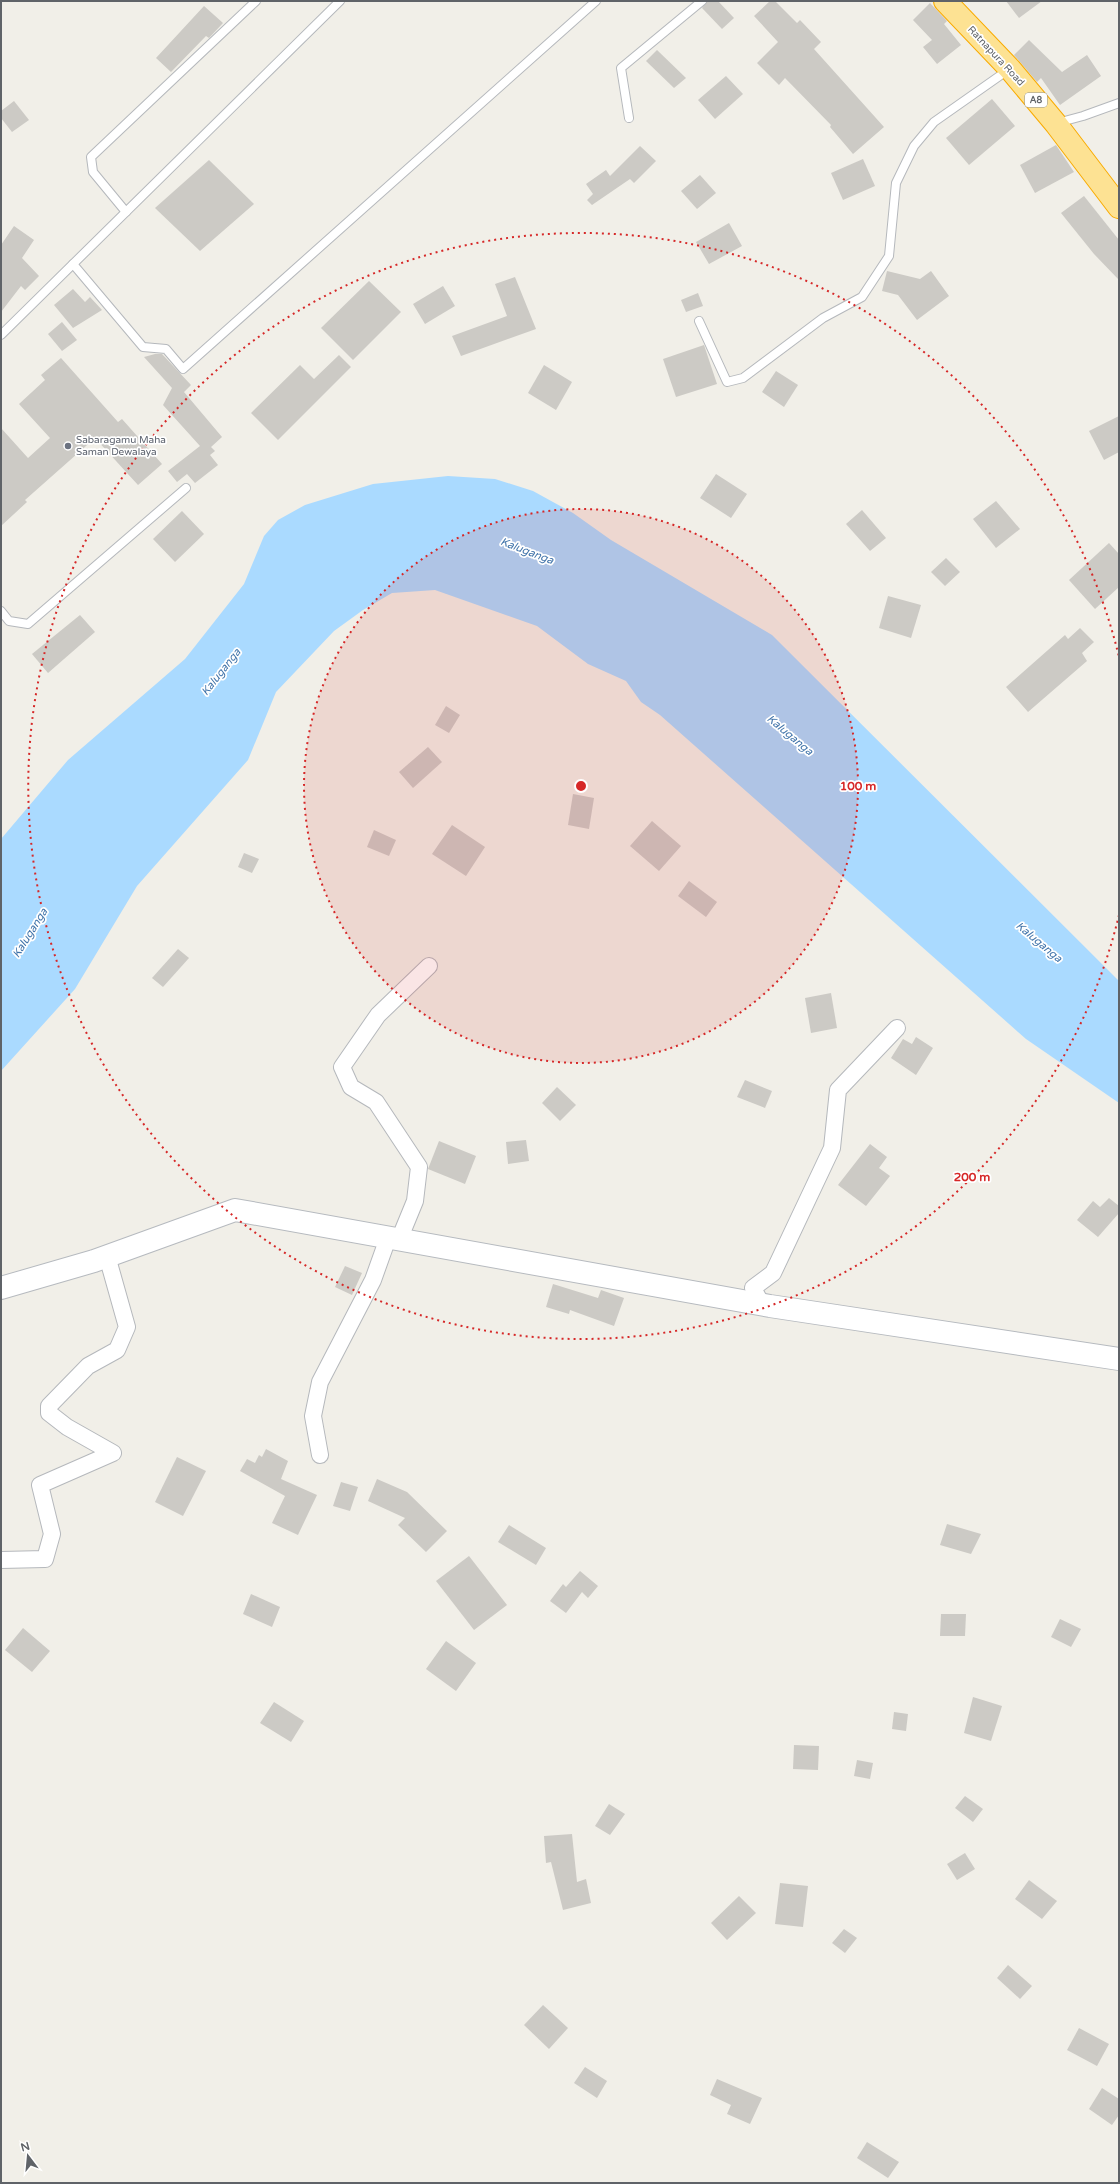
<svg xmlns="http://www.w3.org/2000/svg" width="1120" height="2184" font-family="'Varela Round',sans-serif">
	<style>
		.water { fill: #aadaff }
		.building { fill: #cccac5 }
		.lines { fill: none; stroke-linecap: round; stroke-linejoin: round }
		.lane-casing { stroke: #b5b8bc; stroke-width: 10 }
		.street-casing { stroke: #b5b8bc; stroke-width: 18 }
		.secondary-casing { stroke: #b6babf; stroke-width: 24 }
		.highway-casing { stroke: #f9ab00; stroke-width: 24 }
		.lane { stroke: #fff; stroke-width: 8 }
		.street { stroke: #fff; stroke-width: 16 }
		.secondary { stroke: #fff; stroke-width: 22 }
		.highway { stroke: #fde293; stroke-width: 22 }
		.ring { fill: none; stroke: #d62828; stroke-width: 2; stroke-dasharray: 2 4 }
		.worship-dot { fill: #6b7280; stroke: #fff; stroke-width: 1.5 }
		.labels { text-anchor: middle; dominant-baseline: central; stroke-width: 3.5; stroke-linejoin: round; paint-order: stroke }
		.shield { fill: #fff; stroke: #8f9295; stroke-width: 1 }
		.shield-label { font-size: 9px; font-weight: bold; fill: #5f6368 }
		.street-label { font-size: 10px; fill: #5f6368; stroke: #fff }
		.worship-label { font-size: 10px; fill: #5b616d; stroke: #fff; text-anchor: start }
		.water-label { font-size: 11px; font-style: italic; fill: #4174aa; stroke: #fff }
		.centre { fill: #d62828; stroke: #fff; stroke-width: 2 }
		.ring-label { font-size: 12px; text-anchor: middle; font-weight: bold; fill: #d62828; stroke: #fff; stroke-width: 3.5; stroke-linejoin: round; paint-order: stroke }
	</style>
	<rect width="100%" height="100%" fill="#f1efe8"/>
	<polygon class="water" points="448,476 495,479 533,491 573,513 611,540 772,635 1119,981 1119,1103 1026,1039 660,715 641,702 626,681 588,664 537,626 435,590 392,593 363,610 334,631 276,692 248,760 137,886 75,989 1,1071 1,839 68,760 185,659 244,584 264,536 278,520 305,505 373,484"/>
	<g class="building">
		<polygon points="707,1 718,1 734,18 722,29 702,8"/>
		<polygon points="770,1 775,1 797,23 800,20 821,42 814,49 884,127 853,154 830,127 831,125 785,78 779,85 757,63 778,42 754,16"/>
		<polygon points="1006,1 1042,1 1019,18"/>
		<polygon points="930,3 947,21 944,24 961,45 937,64 923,47 932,40 913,20"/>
		<polygon points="204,6 223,23 209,38 206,36 171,72 156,58"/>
		<polygon points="1029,40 1062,72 1087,55 1101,76 1060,105 1041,78 1037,82 1014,55"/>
		<polygon points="657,50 686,78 674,88 646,61"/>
		<polygon points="726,76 743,94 715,119 698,100"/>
		<polygon points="992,99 1015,126 969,165 946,138"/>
		<polygon points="14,101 29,120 12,132 1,118 1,111"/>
		<polygon points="1056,145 1074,172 1035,193 1020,165"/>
		<polygon points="640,146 656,161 634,183 630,179 592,205 587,200 593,194 586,184 606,170 610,176"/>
		<polygon points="863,159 875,186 843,200 831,173"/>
		<polygon points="209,160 254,204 200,251 155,208"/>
		<polygon points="700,175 716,193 697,209 681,191"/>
		<polygon points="1084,196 1119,240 1119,280 1094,254 1061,213"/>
		<polygon points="729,223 742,246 709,264 696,242"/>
		<polygon points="14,226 34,240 22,258 39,276 25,290 21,286 1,312 1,245"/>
		<polygon points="887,271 920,279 931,271 949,296 917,320 898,295 882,291"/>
		<polygon points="515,277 536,329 461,356 452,336 507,316 495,284"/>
		<polygon points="369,281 401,312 353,360 321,328"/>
		<polygon points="443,286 455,306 425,324 413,304"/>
		<polygon points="73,289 85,302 90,297 102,310 73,328 54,305"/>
		<polygon points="698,293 703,306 686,312 681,300"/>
		<polygon points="62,322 77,340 62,351 48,334"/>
		<polygon points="704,345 717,384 676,397 663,359"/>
		<polygon points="155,354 162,354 191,385 184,392 222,437 211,447 215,451 210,455 218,465 195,483 187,474 177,482 168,471 200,446 163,405 172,388 144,357"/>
		<polygon points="339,355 351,367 278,440 251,413 300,365 314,379"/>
		<polygon points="61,358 118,422 122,419 162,464 138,485 95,438 25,500 27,502 1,526 1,428 28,458 50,438 19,404 45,380 41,375"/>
		<polygon points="544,365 572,382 556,410 528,393"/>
		<polygon points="776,371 798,385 784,407 762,392"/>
		<polygon points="1119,416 1119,452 1104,460 1089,431"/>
		<polygon points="716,474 747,494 731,518 700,498"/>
		<polygon points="996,501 1020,529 996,548 973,519"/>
		<polygon points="862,510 886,538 870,551 846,524"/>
		<polygon points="182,511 204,534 175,562 153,539"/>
		<polygon points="1109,543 1119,554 1119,587 1095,609 1069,580"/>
		<polygon points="946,558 960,572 945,586 931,572"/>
		<polygon points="888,596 921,605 911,638 879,628"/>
		<polygon points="80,615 95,632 48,673 32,654"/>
		<polygon points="1080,628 1094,642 1082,653 1087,661 1028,712 1006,687 1065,635 1068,639"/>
		<polygon points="446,706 460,715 449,733 435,725"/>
		<polygon points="428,747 442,762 413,788 399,772"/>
		<polygon points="573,794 594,798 589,829 568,825"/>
		<polygon points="652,821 681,846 659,871 630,846"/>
		<polygon points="452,825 485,847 466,876 432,854"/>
		<polygon points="374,830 396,840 389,856 367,847"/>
		<polygon points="244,853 259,859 252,873 238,867"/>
		<polygon points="689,881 717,902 706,917 678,896"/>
		<polygon points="178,949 189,958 163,987 152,978"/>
		<polygon points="831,993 837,1028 811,1033 805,998"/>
		<polygon points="916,1037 933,1048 916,1075 891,1058 903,1039 912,1044"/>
		<polygon points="745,1080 772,1091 765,1108 737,1097"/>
		<polygon points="557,1087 576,1105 560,1121 542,1103"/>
		<polygon points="526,1140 529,1161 508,1164 506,1142"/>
		<polygon points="439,1141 476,1156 465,1184 428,1169"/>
		<polygon points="870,1144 887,1157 879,1168 890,1176 866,1206 838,1185"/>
		<polygon points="1109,1198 1119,1206 1119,1213 1098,1237 1077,1220 1093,1201 1100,1207"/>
		<polygon points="345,1266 362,1273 352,1295 335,1287"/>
		<polygon points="553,1284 598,1298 601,1290 624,1298 614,1326 570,1310 569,1314 546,1307"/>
		<polygon points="266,1449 288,1461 281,1479 317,1495 298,1535 272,1523 285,1496 240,1471 247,1459 255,1463 259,1455 262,1457"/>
		<polygon points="177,1457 206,1471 183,1516 155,1502"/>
		<polygon points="377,1479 407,1492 447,1531 426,1552 398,1525 405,1518 368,1501"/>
		<polygon points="341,1482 358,1487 350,1511 333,1506"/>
		<polygon points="947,1524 981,1534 971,1554 940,1545"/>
		<polygon points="509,1525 546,1548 536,1565 498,1542"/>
		<polygon points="469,1556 507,1605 474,1630 436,1581"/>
		<polygon points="580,1571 598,1586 588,1598 582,1592 566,1613 550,1601 563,1584 566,1587"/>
		<polygon points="251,1594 280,1607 272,1627 243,1614"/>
		<polygon points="941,1614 966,1614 965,1636 940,1636"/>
		<polygon points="1060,1619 1081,1629 1071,1647 1051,1637"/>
		<polygon points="23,1628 50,1651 32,1672 5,1650"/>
		<polygon points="446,1641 476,1663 456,1691 426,1669"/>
		<polygon points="973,1697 1002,1706 991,1741 964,1733"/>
		<polygon points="274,1702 304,1721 291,1742 260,1723"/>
		<polygon points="894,1712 908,1714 906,1731 892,1729"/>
		<polygon points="794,1745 819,1746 818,1770 793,1769"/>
		<polygon points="857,1760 873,1763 870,1779 854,1776"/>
		<polygon points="965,1796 983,1809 973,1822 955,1808"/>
		<polygon points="609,1804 625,1814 610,1835 595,1826"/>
		<polygon points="572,1834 577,1882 586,1879 591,1903 563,1910 551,1862 546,1863 544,1836"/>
		<polygon points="965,1853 975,1869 957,1880 947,1864"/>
		<polygon points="1029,1880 1057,1901 1042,1919 1015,1899"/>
		<polygon points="780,1883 808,1886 803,1927 775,1924"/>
		<polygon points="739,1896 756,1913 727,1940 711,1923"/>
		<polygon points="844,1929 857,1938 845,1953 832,1943"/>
		<polygon points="1008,1965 1032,1986 1020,1999 997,1978"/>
		<polygon points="543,2005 568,2028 549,2049 524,2025"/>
		<polygon points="1079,2028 1109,2044 1097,2066 1067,2050"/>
		<polygon points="585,2067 607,2081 597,2098 574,2083"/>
		<polygon points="717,2079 762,2098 750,2124 727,2114 731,2105 710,2095"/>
		<polygon points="1102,2088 1119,2099 1119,2115 1112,2125 1089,2109"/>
		<polygon points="867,2142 899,2162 888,2178 857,2158"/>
	</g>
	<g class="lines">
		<defs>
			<g id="lane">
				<polyline points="629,118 621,68 702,1"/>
				<polyline points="1057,123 1083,116 1119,103"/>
				<polyline points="126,212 93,172 91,157 256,1"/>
				<polyline points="73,264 143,347 166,349 183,369 596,1"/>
				<polyline points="699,321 727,382 743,378 823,318 862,297 889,256 896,183 914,146 934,122 1008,70"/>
				<polyline points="1,335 340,1"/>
				<polyline points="1,611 9,621 28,624 186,488"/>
			</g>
			<g id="street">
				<polyline points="399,1240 415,1201 419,1167 376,1102 351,1087 342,1067 378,1015 429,966"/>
				<polyline points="762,1305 753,1288 773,1273 832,1148 838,1090 897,1028"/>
				<polyline points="320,1455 313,1416 320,1382 373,1280 388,1238"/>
				<polyline points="1,1560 45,1559 52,1534 40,1485 113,1453 67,1427 49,1413 49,1406 88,1366 117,1350 127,1327 107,1256"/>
			</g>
			<polyline id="secondary" points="1,1288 94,1261 235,1210 770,1306 1119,1359"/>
			<polyline id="highway" points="945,1 1010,69 1056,124 1119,207"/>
		</defs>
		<use href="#lane" class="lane-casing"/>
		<use href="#street" class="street-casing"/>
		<use href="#secondary" class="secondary-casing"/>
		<use href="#highway" class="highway-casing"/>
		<use href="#lane" class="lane"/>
		<use href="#street" class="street"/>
		<use href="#secondary" class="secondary"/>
		<use href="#highway" class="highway"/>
	</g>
	<circle cx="581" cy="786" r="277" fill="#d62828" fill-opacity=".12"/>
	<g class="ring">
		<circle cx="581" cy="786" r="277"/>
		<path d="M1119 915A553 553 0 1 1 1119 657"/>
	</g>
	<circle class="worship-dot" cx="68" cy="446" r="4"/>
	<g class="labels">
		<rect class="shield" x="1025" y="93" width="22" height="14" rx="3"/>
		<g class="shield-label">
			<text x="1036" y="100">A8</text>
		</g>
		<g class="street-label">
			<text transform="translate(996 56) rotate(47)">Ratnapura Road</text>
		</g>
		<g class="worship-label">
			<text x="76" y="440">Sabaragamu Maha<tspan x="76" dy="12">Saman Dewalaya</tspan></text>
		</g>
		<g class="water-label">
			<text transform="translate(527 551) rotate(21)">Kaluganga</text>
			<text transform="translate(221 672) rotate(-52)">Kaluganga</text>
			<text transform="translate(790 735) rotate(40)">Kaluganga</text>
			<text transform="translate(30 933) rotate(-58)">Kaluganga</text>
			<text transform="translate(1039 942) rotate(40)">Kaluganga</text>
		</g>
	</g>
	<circle cx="581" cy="786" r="6" class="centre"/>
	<g class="ring-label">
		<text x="858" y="790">100 m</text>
		<text x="972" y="1181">200 m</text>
	</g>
	<rect width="1120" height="2184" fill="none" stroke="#5f6368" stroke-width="4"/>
	<g transform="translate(28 2156) rotate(344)" stroke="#ffffff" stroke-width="3" paint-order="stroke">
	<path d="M0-3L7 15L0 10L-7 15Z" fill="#5f6368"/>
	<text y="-6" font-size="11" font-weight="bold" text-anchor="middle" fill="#5f6368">N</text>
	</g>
</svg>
